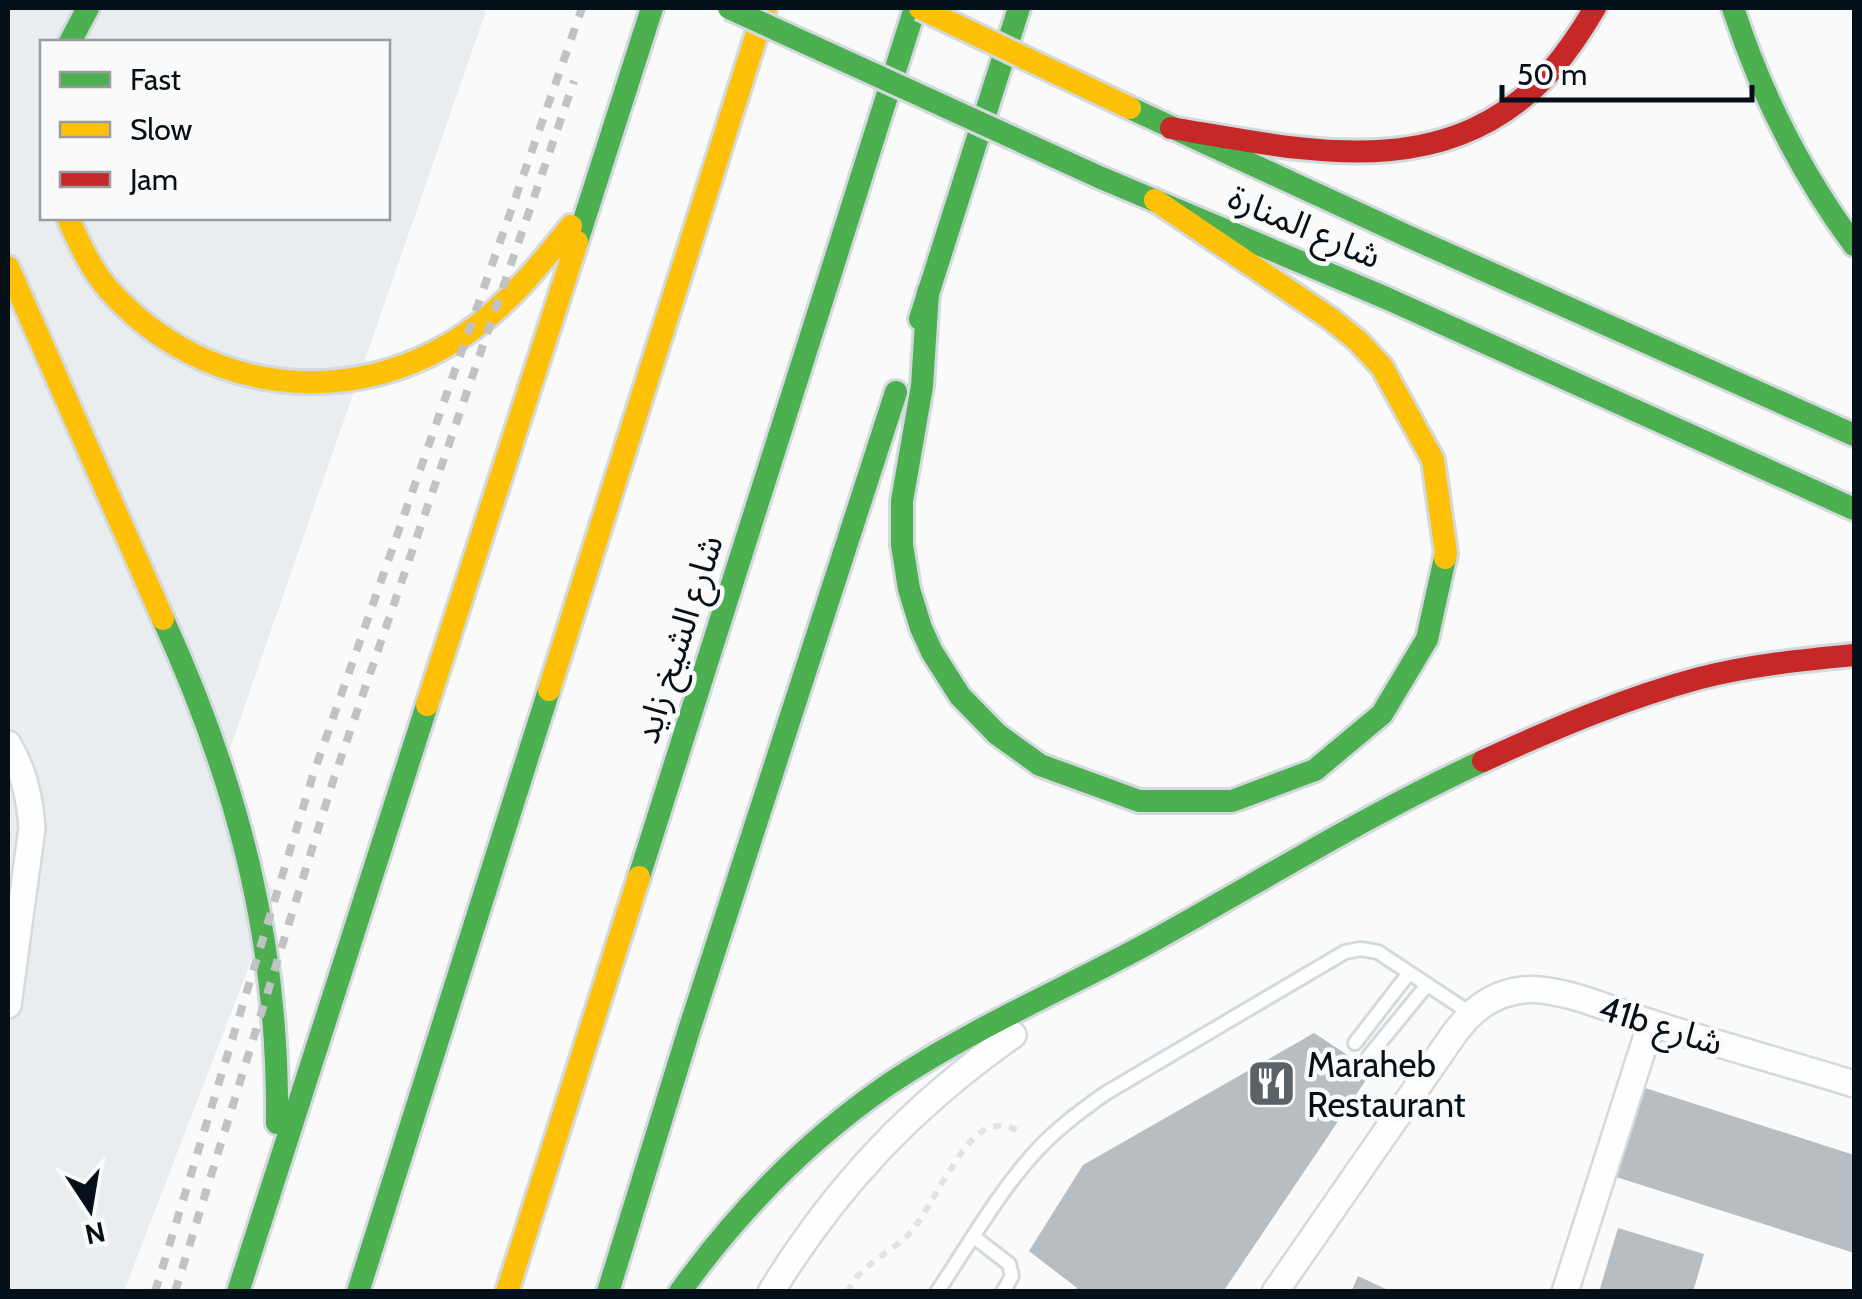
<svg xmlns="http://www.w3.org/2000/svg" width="1862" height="1299" font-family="Cabin,'Noto Sans Arabic',sans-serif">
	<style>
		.built { fill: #e9edf0; fill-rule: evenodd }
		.building { fill: #b7bdc1 }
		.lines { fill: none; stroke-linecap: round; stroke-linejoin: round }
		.lane-casing { stroke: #d3dade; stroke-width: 18 }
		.street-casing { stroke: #d3dade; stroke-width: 30 }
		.fast-casing { stroke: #d3dade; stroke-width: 28 }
		.slow-casing { stroke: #d3dade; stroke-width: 28 }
		.jam-casing { stroke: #d3dade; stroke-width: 28 }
		.path { stroke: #e3e3e3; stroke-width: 6; stroke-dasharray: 8 8; stroke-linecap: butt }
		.lane { stroke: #fefefe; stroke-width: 12 }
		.street { stroke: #fefefe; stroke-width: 25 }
		.fast { stroke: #4caf50; stroke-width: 22 }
		.slow { stroke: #ffc107; stroke-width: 22 }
		.jam { stroke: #c62828; stroke-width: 22 }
		.rail { stroke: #c1c2c3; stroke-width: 8; stroke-dasharray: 12 12; stroke-linecap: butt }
		.fast-bridge-casing { stroke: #d3dade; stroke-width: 28; stroke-linecap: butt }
		.slow-bridge-casing { stroke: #d3dade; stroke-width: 28; stroke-linecap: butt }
		.fast-bridge { stroke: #4caf50; stroke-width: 22 }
		.slow-bridge { stroke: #ffc107; stroke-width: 22 }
		.labels { text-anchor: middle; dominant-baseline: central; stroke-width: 9; stroke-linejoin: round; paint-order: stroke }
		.street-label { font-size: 35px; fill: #061018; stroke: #fafafa }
		.poi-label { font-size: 35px; fill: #061018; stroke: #fafafa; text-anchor: start }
	</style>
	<rect width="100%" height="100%" fill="#fafafa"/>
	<path class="built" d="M8 8H487L217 786 276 896 124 1291 8 1292ZM42 42H388V218H42Z"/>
	<g class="building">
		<polygon points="1314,1033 1372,1071 1223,1292 1074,1292 1077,1288 1029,1251 1083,1165"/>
		<polygon points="1642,1087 1854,1155 1854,1253 1613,1176"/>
		<polygon points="1618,1228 1704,1254 1693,1292 1599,1292"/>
		<polygon points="1358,1276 1392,1292 1351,1292"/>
	</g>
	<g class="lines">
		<defs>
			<g id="lane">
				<polyline points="1355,1043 1409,973"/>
				<polyline points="1369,1056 1427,985"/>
				<polyline points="974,1237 1009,1264 1012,1276 1003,1292"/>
				<path d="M937 1292C970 1243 1000 1189 1040 1147 1060 1126 1083 1109 1106 1093L1345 952 1361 949 1378 952 1470 1013"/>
			</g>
			<g id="street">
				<path d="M8 744C24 770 30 797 32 828L8 1005"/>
				<path d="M771 1292C836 1186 911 1107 1013 1035"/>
				<path d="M1275 1292 1454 1034C1472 1010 1491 994 1522 990 1557 985 1614 1011 1648 1022 1716 1044 1786 1063 1854 1084"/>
				<polyline points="1565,1292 1651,1023"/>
			</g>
			<g id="fast">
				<path d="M1733 8C1761 94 1800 172 1854 245"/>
				<polyline points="70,42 88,8"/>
				<polyline points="1130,108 1405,235 1854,435"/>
				<polyline points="1099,177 1386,298 1854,509"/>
				<polyline points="577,242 652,8"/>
				<polyline points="928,292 922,386 902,501 902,545 909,589 921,628 932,652 960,696 997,734 1040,765 1139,801 1232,801 1315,770 1382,714 1427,639 1445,558"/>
				<polyline points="920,319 1019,8"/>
				<path d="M163 619C238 784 279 941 277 1123"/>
				<polyline points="639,877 915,8"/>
				<polyline points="238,1292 427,705"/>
				<polyline points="358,1292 549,690"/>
				<polyline points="608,1292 689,1030 896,392"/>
				<path d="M680 1292C738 1211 806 1141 889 1084 971 1029 1062 990 1149 943 1260 882 1368 814 1483 761"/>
			</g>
			<g id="slow">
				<polyline points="1155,200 1331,319 1358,341 1382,367 1433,460 1446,553 1445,558"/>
				<path d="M68 218C79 243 91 270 110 291 202 393 349 412 464 335 507 306 539 266 571 226"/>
				<polyline points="8,267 163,619"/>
				<polyline points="549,690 765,8"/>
				<polyline points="427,705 577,242"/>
				<polyline points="507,1292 639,877"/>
			</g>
			<g id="jam">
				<path d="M1171 128C1304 150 1447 187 1551 71 1568 51 1582 30 1595 8"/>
				<path d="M1483 761C1553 729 1625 698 1700 678 1751 665 1802 660 1854 655"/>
			</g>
		</defs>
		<use href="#lane" class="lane-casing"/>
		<use href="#street" class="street-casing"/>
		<use href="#fast" class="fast-casing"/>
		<use href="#slow" class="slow-casing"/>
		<use href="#jam" class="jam-casing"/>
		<path class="path" d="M848 1292C859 1263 897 1251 914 1228 932 1204 959 1147 981 1132 995 1122 1010 1125 1023 1134"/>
		<use href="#lane" class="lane"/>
		<use href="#street" class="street"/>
		<use href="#fast" class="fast"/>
		<use href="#slow" class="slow"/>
		<use href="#jam" class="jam"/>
		<g class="rail">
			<polyline points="155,1292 313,775 582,8"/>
			<polyline points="175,1292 333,781 574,81"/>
		</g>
		<defs>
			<polyline id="fast-bridge" points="729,8 1099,177"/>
			<polyline id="slow-bridge" points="920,8 1130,108"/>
		</defs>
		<use href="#fast-bridge" class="fast-bridge-casing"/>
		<use href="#slow-bridge" class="slow-bridge-casing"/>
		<use href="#fast-bridge" class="fast-bridge"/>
		<use href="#slow-bridge" class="slow-bridge"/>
	</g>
	<defs>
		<symbol id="restaurant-square" viewBox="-11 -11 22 22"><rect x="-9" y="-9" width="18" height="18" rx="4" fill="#5b6267" stroke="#fafafa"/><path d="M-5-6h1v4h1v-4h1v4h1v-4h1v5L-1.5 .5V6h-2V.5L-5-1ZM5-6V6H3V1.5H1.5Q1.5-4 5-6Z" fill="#fff"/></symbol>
	</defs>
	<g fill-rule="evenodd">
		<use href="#restaurant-square" x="1244" y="1056" width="55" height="55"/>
	</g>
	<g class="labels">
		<g class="street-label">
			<text transform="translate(1305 226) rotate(23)">شارع المنارة</text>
			<text transform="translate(678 639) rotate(-72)">شارع الشيخ زايد</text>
			<text transform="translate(1661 1025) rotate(17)">41b شارع</text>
		</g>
		<g class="poi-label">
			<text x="1307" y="1064">Maraheb<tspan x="1307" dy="40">Restaurant</tspan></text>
		</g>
	</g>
	<rect width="1862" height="1299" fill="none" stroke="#061018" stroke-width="20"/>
	<rect x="40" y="40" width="350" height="180" fill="#fafafa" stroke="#989ca0" stroke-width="2.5"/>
	<rect x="60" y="72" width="50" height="15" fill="#4caf50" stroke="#989ca0" stroke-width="2.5"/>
	<text x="130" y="90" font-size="30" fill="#061018">Fast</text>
	<rect x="60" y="122" width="50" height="15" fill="#ffc107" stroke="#989ca0" stroke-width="2.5"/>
	<text x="130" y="140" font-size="30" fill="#061018">Slow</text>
	<rect x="60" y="172" width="50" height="15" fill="#c62828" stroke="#989ca0" stroke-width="2.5"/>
	<text x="130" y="190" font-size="30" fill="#061018">Jam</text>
	<g transform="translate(90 1209) rotate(168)" stroke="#fafafa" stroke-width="8" paint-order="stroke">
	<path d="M0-8L18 38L0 25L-18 38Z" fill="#061018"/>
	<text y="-15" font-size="28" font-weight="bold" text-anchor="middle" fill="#061018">N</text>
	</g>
	<path d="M1502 85v15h250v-15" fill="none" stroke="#061018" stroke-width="5"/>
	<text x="1517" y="85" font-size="30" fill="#061018" stroke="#fafafa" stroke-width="8" paint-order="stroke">50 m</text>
</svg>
